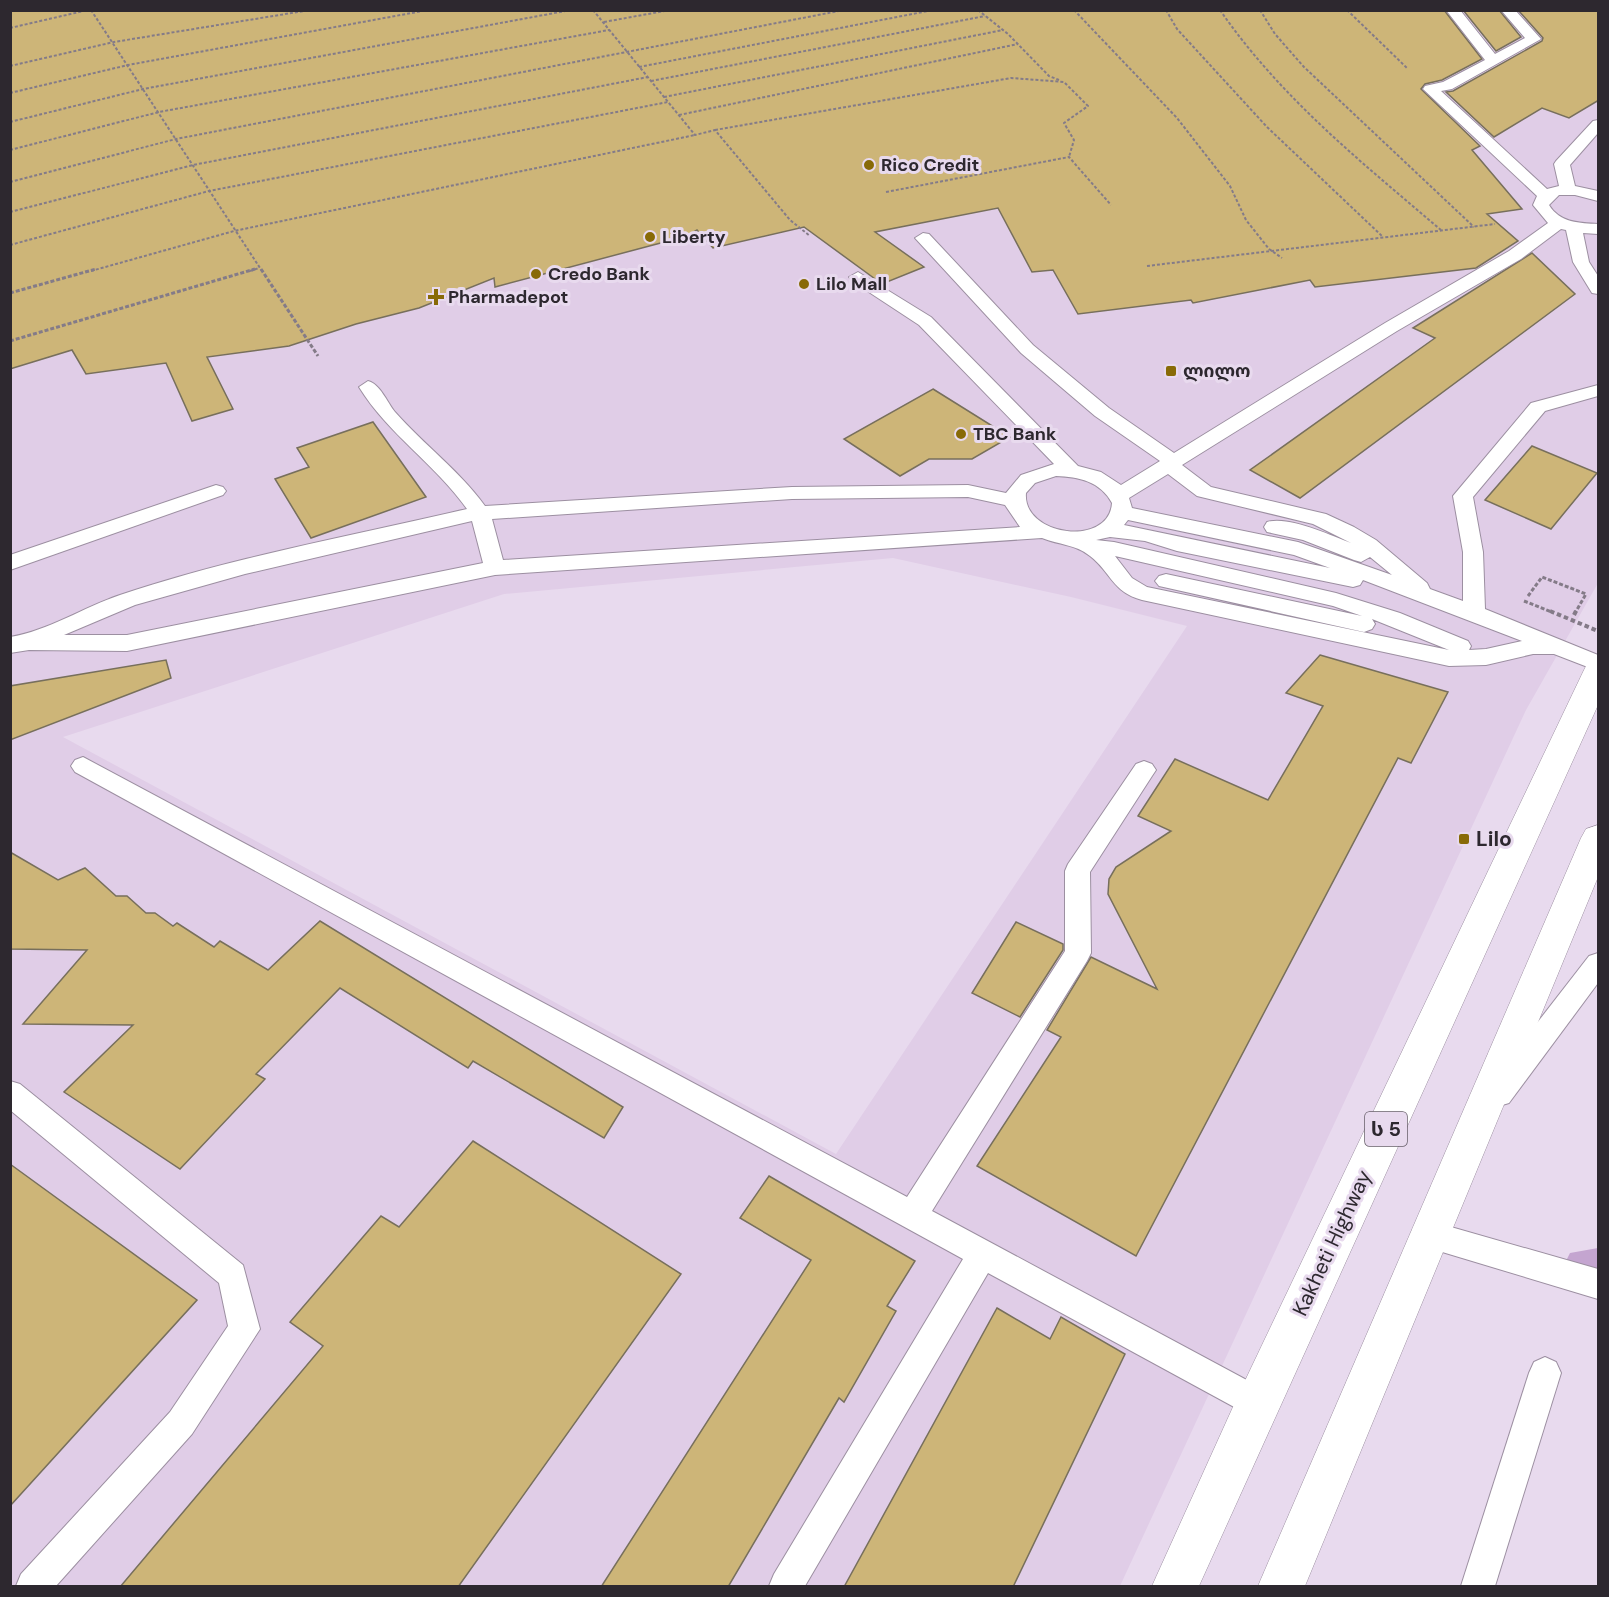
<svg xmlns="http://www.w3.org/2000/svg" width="1609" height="1597" font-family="'DM Sans','Noto Sans Georgian',sans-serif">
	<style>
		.built { fill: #e0cde7; fill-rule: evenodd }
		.green { fill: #c4a5d0 }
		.building { fill: #cdb578; stroke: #776f5c; stroke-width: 1.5 }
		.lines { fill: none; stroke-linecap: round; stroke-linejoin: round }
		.service-casing { stroke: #9c8fa1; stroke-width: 2 }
		.trunk-casing { stroke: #9c8fa1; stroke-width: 1 }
		.path-far2 { stroke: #847b88; stroke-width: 2; stroke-dasharray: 3 2; stroke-linecap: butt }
		.path-far1 { stroke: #847b88; stroke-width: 3; stroke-dasharray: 4 2; stroke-linecap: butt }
		.path { stroke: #847b88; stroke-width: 4; stroke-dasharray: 4.5 3; stroke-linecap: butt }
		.service { fill: #fff; fill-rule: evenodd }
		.trunk { fill: #fff; fill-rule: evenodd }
		.path-bridge-far1 { stroke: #847b88; stroke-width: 3; stroke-dasharray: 4 2; stroke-linecap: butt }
		.path-bridge { stroke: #847b88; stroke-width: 4; stroke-dasharray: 4.5 3; stroke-linecap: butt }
		.poi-dot { fill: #886a07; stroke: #e8daee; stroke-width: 2 }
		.labels { text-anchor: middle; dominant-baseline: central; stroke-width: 6; stroke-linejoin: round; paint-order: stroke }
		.far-poi-label { font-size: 18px; font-weight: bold; fill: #2d282f; stroke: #e8daee; text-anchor: start }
		.shield { fill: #e8daee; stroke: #655d68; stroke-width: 1.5 }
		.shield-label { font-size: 20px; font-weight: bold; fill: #2d282f }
		.poi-label { font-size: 21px; font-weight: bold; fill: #2d282f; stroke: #e8daee; text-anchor: start }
		.street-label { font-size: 21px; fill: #2d282f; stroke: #e8daee }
	</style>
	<rect width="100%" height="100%" fill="#e8daee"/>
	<path class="built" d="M11 11H1598V583L1526 710 1120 1586H11ZM893 558 1071 597 1187 626 836 1154 63 737 504 594Z"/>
	<polygon class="green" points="1598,1248 1598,1283 1563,1267 1570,1253"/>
	<g class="building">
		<polygon points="10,10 1444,10 1482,59 1442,80 1425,84 1421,89 1480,146 1472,150 1522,209 1487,214 1518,241 1476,268 1315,287 1310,280 1193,303 1191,300 1078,314 1053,270 1032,272 998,208 875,232 924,267 882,284 804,227 713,248 697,230 687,236 495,287 494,278 419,308 356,324 289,346 207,357 233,409 192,421 166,363 86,374 72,350 10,369"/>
		<polygon points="1463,10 1499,10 1521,37 1496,51"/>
		<polygon points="1518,10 1599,10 1599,100 1569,118 1542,108 1494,137 1446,92 1453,91 1542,41 1543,38"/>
		<polygon points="1532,253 1575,294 1300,498 1250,470 1435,338 1413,328"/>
		<polygon points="933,389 1010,437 972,459 929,459 900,476 844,439"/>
		<polygon points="373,422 426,497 311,538 275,479 309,467 297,448"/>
		<polygon points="1532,446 1597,473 1551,529 1485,500"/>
		<polygon points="1320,655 1448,692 1411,763 1398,758 1136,1256 977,1166 1061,1037 1047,1030 1091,957 1157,989 1108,894 1109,879 1116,867 1171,831 1138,816 1175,759 1268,800 1323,706 1286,693"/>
		<polygon points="166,660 171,678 10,740 10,686"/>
		<polygon points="10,852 58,880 85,868 116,896 127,896 146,913 155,913 173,926 177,923 214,947 220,941 268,970 320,921 623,1107 604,1138 473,1061 468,1068 340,988 256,1074 265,1079 180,1169 64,1092 133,1025 23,1024 87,950 10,949"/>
		<polygon points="1016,922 1063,944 1063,950 1020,1017 972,993"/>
		<polygon points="473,1141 681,1274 458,1587 120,1587 323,1346 290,1322 381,1216 399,1227"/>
		<polygon points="10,1164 197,1300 10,1506"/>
		<polygon points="769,1176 915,1261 887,1306 896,1311 844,1402 839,1398 728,1587 601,1587 811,1260 740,1218"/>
		<polygon points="997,1308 1050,1339 1061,1317 1125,1354 1013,1587 844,1587"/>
	</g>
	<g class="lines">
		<defs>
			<g id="service">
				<path d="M1446 10H1460L1495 54 1525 38 1501 10H1515L1541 39 1452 89 1441 91 1547 189 1559 186 1554 164 1556 161 1593 121 1598 120V133L1570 165 1575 186 1598 191V201L1575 195H1559L1549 205C1560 223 1580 223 1598 224V234L1583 233 1589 262 1598 276V294L1592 293 1573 262 1566 230 1561 229 1521 259 1397 331 1182 465 1211 487 1326 514 1354 527 1376 540 1427 583 1430 589 1463 601V552L1453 496 1531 403 1598 385V396L1545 411 1473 497 1483 552 1485 609 1598 655V671L1554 654H1533L1486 665 1449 666 1142 600C1112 592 1111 572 1090 556 1075 544 1059 545 1042 538L495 575 127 651 29 650 10 653V637C48 631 84 607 120 595 233 557 351 536 467 509 435 464 388 434 359 387L368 381C380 384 387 402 395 412 424 445 459 470 485 506L792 487 968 485 1006 493 1021 475 1054 464 919 325 852 281 849 277 858 272 931 317 1078 466 1101 472 1121 485 1160 461 1095 416 1021 353 915 238 923 233 929 234 1033 345 1109 408 1174 453 1385 323 1509 251 1548 223 1533 205 1537 196 1423 89 1425 86 1443 82 1485 60ZM1168 474 1197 496 1313 524 1351 543C1329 535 1290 516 1267 522L1264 527 1267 532 1303 540 1354 560 1361 562 1370 557 1392 575 1298 542 1132 508 1129 498ZM1056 476C1079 477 1100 481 1112 503 1109 548 1022 536 1026 493L1035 483ZM968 497 1005 505 1020 527 503 560 492 519 792 499ZM1128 520 1294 555 1330 568 1124 525ZM472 521 483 563 127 635H64L135 605 245 574ZM1110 537 1145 541 1177 551 1353 587 1360 585 1363 580 1522 641 1486 649 1469 650 1471 646 1468 641 1400 613 1336 593 1114 542 1096 540ZM1115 556 1333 606 1362 616 1166 574 1159 576 1155 581 1159 586 1364 632 1372 629 1375 624 1372 619 1449 650 1147 587 1132 578Z"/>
				<polygon points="216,485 223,487 226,491 223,495 10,570 10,555"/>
				<polygon points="83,757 907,1197 1065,951 1065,871 1068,864 1136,764 1144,761 1152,764 1156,770 1152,776 1090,872 1091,953 1087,961 932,1211 1269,1392 1274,1403 1269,1414 1258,1419 1247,1414 988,1273 805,1586 769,1586 774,1574 963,1259 75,772 71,766 75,760"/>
				<polygon points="1598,953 1598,983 1509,1103 1499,1106 1489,1103 1485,1094 1489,1085 1589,956"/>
				<polygon points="10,1081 20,1084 243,1265 260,1329 192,1434 56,1586 16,1586 21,1574 170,1412 228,1326 219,1283 10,1110"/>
				<polygon points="1430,1221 1598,1269 1598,1299 1419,1245 1415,1235 1419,1225"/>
				<polygon points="1545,1357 1556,1362 1561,1373 1495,1586 1461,1586 1529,1373 1534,1362"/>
			</g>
			<g id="trunk">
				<polygon points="1598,661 1598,705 1199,1586 1152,1586 1242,1387 1583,672 1587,664"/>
				<polygon points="1598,825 1598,877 1305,1586 1258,1586 1581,838 1586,829"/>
			</g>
		</defs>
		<use href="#service" class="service-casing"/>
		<use href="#trunk" class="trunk-casing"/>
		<g class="path-far2">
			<polyline points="91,10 262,271"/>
			<polyline points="593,10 695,135 715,130 790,220 810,236"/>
			<polyline points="978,10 1008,34 1049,76 1059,80"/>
			<polyline points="1074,10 1177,118 1230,186 1246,220 1269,249 1282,258"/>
			<polyline points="1166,10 1177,29 1267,127 1382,236"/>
			<path d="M1220 10C1280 97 1361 162 1441 230"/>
			<polyline points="1260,10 1275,34 1304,67 1474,227"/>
			<polyline points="1347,10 1407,68"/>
			<polyline points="604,22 670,10"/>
			<polyline points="10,28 88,10"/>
			<polyline points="10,66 114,42 310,10"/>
			<polyline points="639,67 933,10"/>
			<polyline points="651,81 985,16"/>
			<polyline points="10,93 128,65 428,10"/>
			<polyline points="664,97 1003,30"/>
			<polyline points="679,115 1018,44"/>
			<polyline points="10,122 143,89 571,10"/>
			<polyline points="715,130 1011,78 1064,82 1088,106 1064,123 1074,140 1069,157"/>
			<polyline points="10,150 159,112 609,30"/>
			<polyline points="10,182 176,139 844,10"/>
			<polyline points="886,192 1069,157 1111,205"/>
			<polyline points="10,212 193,165 648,77"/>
			<polyline points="10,245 209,191 668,102"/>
			<polyline points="1147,266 1495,224"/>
			<polyline points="91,271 234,231 695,135"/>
			<polyline points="250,271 259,268"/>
		</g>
		<g class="path-far1">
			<polyline points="261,269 318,356"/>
			<polyline points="10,293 96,269"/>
			<polyline points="10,341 255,269"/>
			<polyline points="1528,596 1542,577 1586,594 1575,613"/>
		</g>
		<polyline class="path" points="1574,615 1576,611"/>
		<use href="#service" class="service"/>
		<use href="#trunk" class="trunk"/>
		<polyline class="path-bridge-far1" points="1524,601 1554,613"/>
		<polyline class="path-bridge" points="1550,611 1598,631"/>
	</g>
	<g class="poi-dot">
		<circle cx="869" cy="165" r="6"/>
		<circle cx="650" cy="237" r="6"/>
		<circle cx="536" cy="274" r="6"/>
		<circle cx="804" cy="284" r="6"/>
		<path d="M433 288h6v6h6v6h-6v6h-6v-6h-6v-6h6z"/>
		<rect x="1165" y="365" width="12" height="12" rx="3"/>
		<circle cx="961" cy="434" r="6"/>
		<rect x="1458" y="833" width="12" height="12" rx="3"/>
	</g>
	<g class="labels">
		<g class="far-poi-label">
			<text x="881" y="165">Rico Credit</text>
			<text x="662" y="237">Liberty</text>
			<text x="548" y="274">Credo Bank</text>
			<text x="816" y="284">Lilo Mall</text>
			<text x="448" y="297">Pharmadepot</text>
			<text x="1183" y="371">ლილო</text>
			<text x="973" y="434">TBC Bank</text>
		</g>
		<rect class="shield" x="1365" y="1112" width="42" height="34" rx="4.5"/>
		<g class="shield-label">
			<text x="1386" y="1129">ს 5</text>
		</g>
		<g class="poi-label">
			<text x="1476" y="839">Lilo</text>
		</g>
		<g class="street-label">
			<text transform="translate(1332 1243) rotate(-65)">Kakheti Highway</text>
		</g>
	</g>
	<rect width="1609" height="1597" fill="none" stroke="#2d282f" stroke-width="24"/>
</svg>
